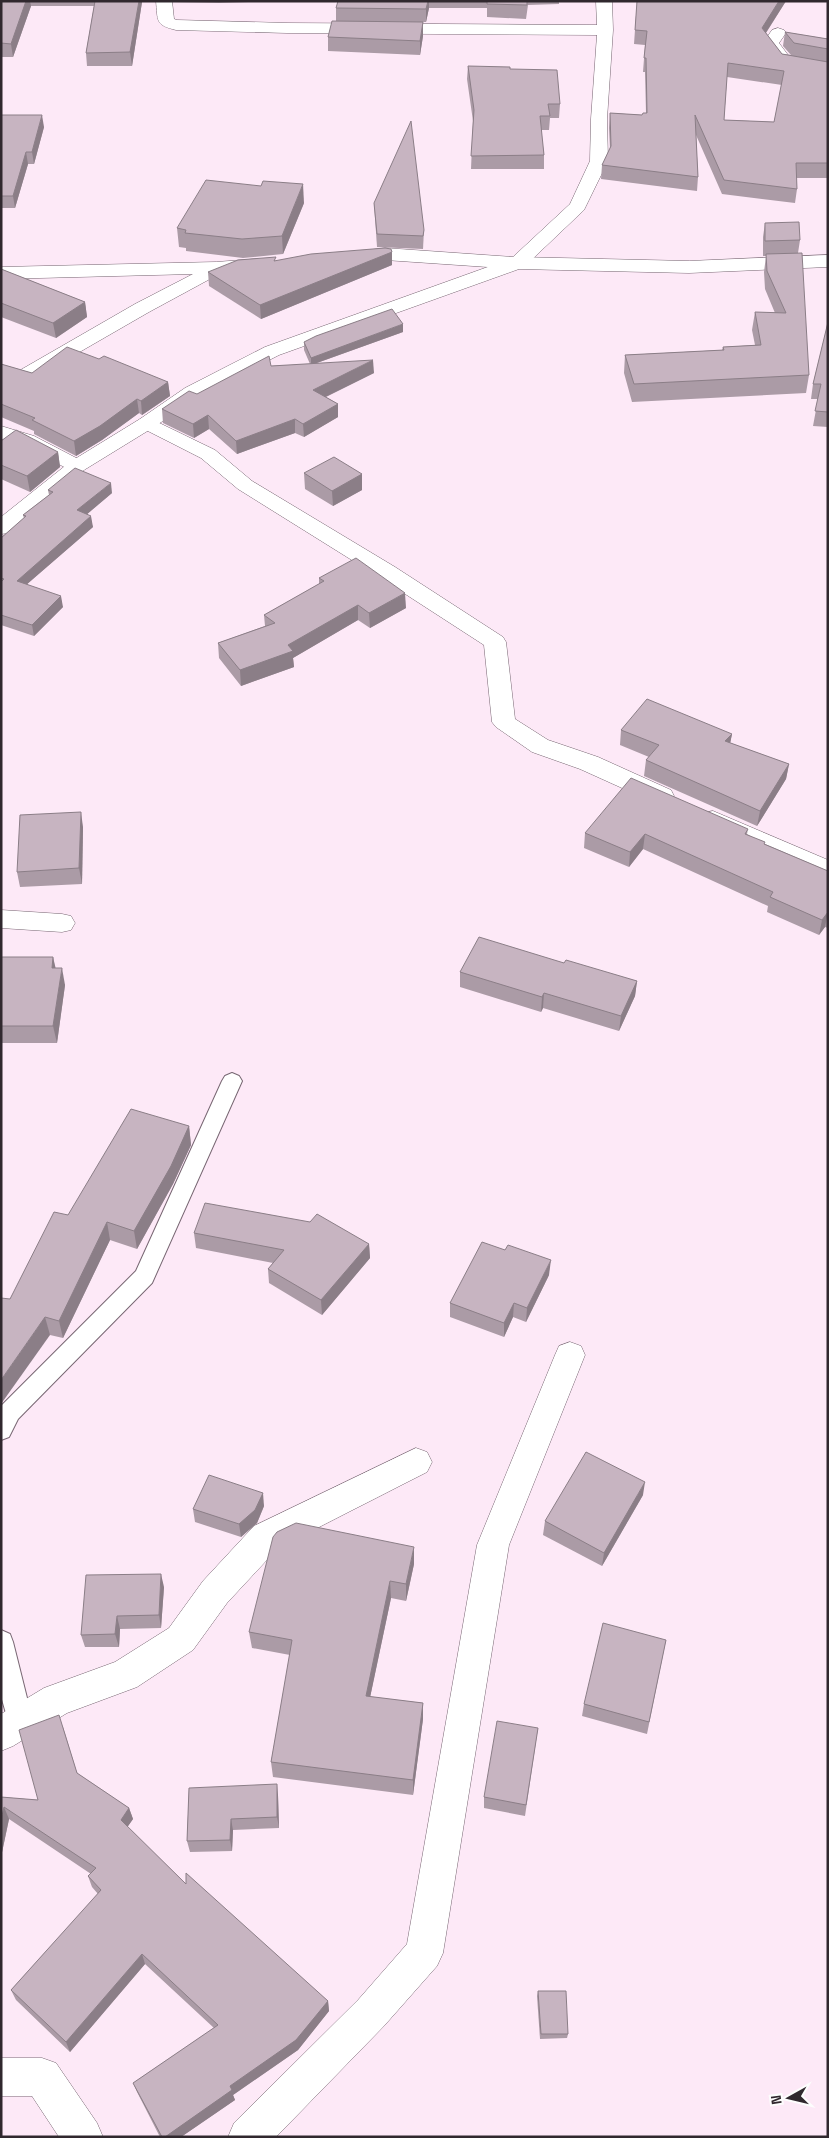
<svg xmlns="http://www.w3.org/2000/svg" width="829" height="2138" font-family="'Space Grotesk',sans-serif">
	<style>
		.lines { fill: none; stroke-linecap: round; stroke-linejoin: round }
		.service-casing { stroke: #776672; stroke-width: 2 }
		.minor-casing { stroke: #776672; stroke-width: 1 }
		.tertiary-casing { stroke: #776672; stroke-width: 1 }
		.service { fill: #fff; fill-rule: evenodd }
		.minor { fill: #fff; fill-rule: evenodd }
		.tertiary { fill: #fff; fill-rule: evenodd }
		.wall { fill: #ab9ba6; fill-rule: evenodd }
		.shaded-wall { fill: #8b7e87 }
		.building { fill: #c7b4c1; stroke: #8b7e87; fill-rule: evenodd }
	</style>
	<rect width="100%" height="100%" fill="#fde9f7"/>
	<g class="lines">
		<defs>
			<g id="service">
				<polygon points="232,1073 239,1076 242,1081 152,1283 18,1419 9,1437 1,1440 2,1405 136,1271 222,1081 225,1076"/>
				<polygon points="1,1630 10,1634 13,1642 33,1722 29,1731 20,1734 11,1731 1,1696"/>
			</g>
			<g id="minor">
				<path d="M156 1H172L174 19 177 20 287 23 597 25 596 1H612L613 30 607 119 608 161 584 210 524 267 517 269 385 260 354 263 348 261 345 257 348 253 385 248 513 257 570 204 590 161 591 119 597 35 287 33 176 30C155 25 158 21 156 1Z"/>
				<polygon points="778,28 784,30 786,33 779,43 791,59 828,65 828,75 780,66 763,43 772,30"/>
				<polygon points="257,259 264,261 266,265 264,269 221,273 149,312 31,380 24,382 17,380 14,376 17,372 135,304 193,274 1,279 1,267 216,262"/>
				<polygon points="147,417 215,450 252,481 395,567 503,637 506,642 515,719 548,740 598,757 671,790 674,796 671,802 662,804 653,802 580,769 532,752 496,727 492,722 484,645 379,577 238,489 201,458 140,427 137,423 140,419"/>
				<polygon points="1,426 34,436 84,462 87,466 84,470 77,472 70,470 20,444 1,439"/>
				<polygon points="713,811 828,860 828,879 704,825 701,819 704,813"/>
				<polygon points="1,910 62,914 71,916 75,923 71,930 62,932 1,928"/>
				<polygon points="570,1342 581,1346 585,1355 509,1545 443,1953 437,1966 384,2026 276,2137 228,2137 234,2123 358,2000 407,1944 477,1545 555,1355 559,1346"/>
				<polygon points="416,1448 427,1452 432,1462 427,1472 278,1548 227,1603 193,1650 137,1687 67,1713 13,1746 1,1751 1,1714 44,1688 115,1662 169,1628 203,1581 254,1526"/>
				<polygon points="1,2058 42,2058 56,2063 97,2123 103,2137 59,2137 32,2096 1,2096"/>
			</g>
			<polygon id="tertiary" points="828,255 828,267 689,273 519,269 279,355 199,396 154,427 84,470 9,533 1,534 1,517 70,462 140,419 185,388 265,347 510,259 517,257 689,261"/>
		</defs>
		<use href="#service" class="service-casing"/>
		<use href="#minor" class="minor-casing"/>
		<use href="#tertiary" class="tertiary-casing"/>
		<use href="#service" class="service"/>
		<use href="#minor" class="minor"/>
		<use href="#tertiary" class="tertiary"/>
	</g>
	<g class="wall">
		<polygon points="1,1 155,1 154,2 142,2 132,66 87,66 86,53 94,6 31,6 13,57 1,57"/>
		<polygon points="173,1 278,1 219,3 174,2"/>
		<polygon points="338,1 559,1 559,4 528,5 526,19 487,17 487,8 429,8 426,22 423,22 423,36 420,55 328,51 328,37 336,21 336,8"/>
		<path d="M637 1H786L766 33 782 54 791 55 783 46 785 32 828 39V178H796L797 189 795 203 722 194 696 135 698 177 697 191 601 179 602 165 610 149 609 128 610 113 642 115 646 113 645 72H643L645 45 634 44ZM727 77 782 85 774 122 724 120Z"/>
		<polygon points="468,66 510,69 560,104 559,118 550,118 549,130 541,130 544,155 544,169 471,169 473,121 467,79"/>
		<polygon points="1,115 44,127 34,164 28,164 15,208 1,208"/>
		<polygon points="304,203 283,254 243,258 186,251 186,248 179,247 177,228"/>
		<polygon points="374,203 424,230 423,249 377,247"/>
		<polygon points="765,223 800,240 798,253 809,375 806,393 632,402 624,373 625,355 722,350 723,347 755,345 752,330 755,312 775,313 765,289 764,272 766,256 763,256 763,237"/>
		<polygon points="392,252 392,265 261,319 209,286 208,272 276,261"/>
		<polygon points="1,269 85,302 87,317 56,338 1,317"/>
		<polygon points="828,322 828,427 813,426 818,399 811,399 813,384"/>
		<polygon points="403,332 317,363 374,373 326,397 338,404 338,417 304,437 295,433 237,454 209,429 194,438 163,423 162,409 197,394 271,366 310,364 304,350 304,342"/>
		<polygon points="99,359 168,382 170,396 142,415 139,413 102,440 76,456 34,434 34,431 1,417 1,364 32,373"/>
		<polygon points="1,441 58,452 60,467 30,492 1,479"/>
		<polygon points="304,473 362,474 362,490 333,506 305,489"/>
		<polygon points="48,490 112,493 87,514 93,527 27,584 63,607 34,636 1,625 1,538 24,518 23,515 49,495"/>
		<polygon points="319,578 406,608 370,628 358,620 293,658 294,667 241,686 219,658 218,643 265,626 264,615 319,584"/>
		<polygon points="621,730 732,734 730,743 789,764 786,779 757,826 644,776 646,760 649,757 620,745"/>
		<polygon points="83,827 82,884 20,887 17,872"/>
		<polygon points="748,829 747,834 765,844 828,871 828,928 825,927 819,935 767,912 768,906 643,849 629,867 584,848 585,833"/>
		<polygon points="1,957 53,957 55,968 65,985 57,1043 1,1043"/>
		<polygon points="564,963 637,981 635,996 619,1031 543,1008 541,1012 460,987 460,972"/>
		<polygon points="189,1126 191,1145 173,1184 137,1249 110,1240 63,1338 50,1335 10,1299 68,1215"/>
		<polygon points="194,1233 369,1244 370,1258 322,1315 269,1283 268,1269 273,1263 196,1248"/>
		<polygon points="505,1250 549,1275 526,1322 513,1317 504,1337 450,1317 450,1303"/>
		<polygon points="643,1495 602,1566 543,1535 545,1521"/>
		<polygon points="264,1506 257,1523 241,1537 195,1522 193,1509"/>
		<polygon points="414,1564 406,1601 391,1598 370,1697 423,1703 423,1719 413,1795 273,1777 271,1762 290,1655 252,1648 249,1632"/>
		<polygon points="164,1587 161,1628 120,1629 119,1647 85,1647 81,1635"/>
		<polygon points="666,1640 647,1734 582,1716 584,1704"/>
		<polygon points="63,1727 77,1773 129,1808 133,1819 127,1827 186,1884 328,2001 329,2011 298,2050 233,2095 235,2100 181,2137 160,2137 137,2092 133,2083 214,2028 145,1964 70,2052 16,2000 11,1990 98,1894 92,1887 88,1876 91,1874 9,1819 1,1857 1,1797 38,1800"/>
		<polygon points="538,1728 525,1816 484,1808 484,1797"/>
		<polygon points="189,1788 278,1795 279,1828 233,1830 232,1851 190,1852 187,1841"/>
		<polygon points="538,1991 568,2034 567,2038 540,2039 537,1996"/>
	</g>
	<g class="shaded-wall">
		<polygon points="26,1 30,1 31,6 13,57 11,44"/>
		<polygon points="139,1 142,1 142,2 132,66 130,52"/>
		<polygon points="428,1 429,1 429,8 426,22 426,9"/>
		<polygon points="779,1 786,1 760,42 762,28"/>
		<polygon points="423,22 423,36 420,55 420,41"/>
		<polygon points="42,115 44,127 34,164 32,152"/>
		<polygon points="26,152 28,164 15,208 13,196"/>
		<polygon points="303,184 304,203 283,254 282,236"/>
		<polygon points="392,252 392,265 261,319 260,305"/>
		<polygon points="85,302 87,317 56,338 53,323"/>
		<polygon points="403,324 403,332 311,365 311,358"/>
		<polygon points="373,360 374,373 313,403 313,390"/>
		<polygon points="168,382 170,396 142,415 141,401"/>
		<polygon points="137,399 139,413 102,440 76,456 74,441"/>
		<polygon points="338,404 338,417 304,437 303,424"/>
		<polygon points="208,415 209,429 194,438 193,424"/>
		<polygon points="295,419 295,433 237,454 236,441"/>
		<polygon points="58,452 60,467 30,492 27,476"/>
		<polygon points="362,474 362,490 333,506 332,491"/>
		<polygon points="111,483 112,493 79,521 77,510"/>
		<polygon points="91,516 93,527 18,592 17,581"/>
		<polygon points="405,593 406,608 370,628 369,613"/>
		<polygon points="61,596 63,607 34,636 32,625"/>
		<polygon points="358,605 358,620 293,658 294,667 241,686 240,670 288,645"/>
		<polygon points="732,734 729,749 725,741"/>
		<polygon points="789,764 786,779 757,826 760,811"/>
		<polygon points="81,812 83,827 82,884 79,868"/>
		<polygon points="645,834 643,849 629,867 630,852"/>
		<polygon points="828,912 825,927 819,935 822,920"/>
		<polygon points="53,957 57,974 52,968"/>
		<polygon points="62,968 65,985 57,1043 53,1026"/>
		<polygon points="637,981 635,996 619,1031 621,1016"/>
		<polygon points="544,993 543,1008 541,1012 542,997"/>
		<polygon points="189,1126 191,1145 173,1184 137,1249 134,1231"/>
		<polygon points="107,1222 110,1240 63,1338 59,1321"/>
		<polygon points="369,1244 370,1258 322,1315 321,1300"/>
		<polygon points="551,1260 549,1275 526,1322 527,1308"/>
		<polygon points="514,1303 513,1317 504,1337 504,1323"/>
		<polygon points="45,1317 50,1335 1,1404 1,1380"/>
		<polygon points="645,1482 643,1495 602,1566 604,1553"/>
		<polygon points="263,1493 264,1506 257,1523 241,1537 239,1524"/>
		<polygon points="414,1547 414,1564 406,1601 406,1584"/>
		<polygon points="161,1574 164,1587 161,1628 159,1615"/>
		<polygon points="390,1581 391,1598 367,1712 366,1696"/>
		<polygon points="117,1616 120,1629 119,1647 115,1634"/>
		<polygon points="423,1703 423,1719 413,1795 413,1780"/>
		<polygon points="277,1784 278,1795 279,1828 277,1817"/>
		<polygon points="4,1807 9,1819 1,1857 1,1820"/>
		<polygon points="129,1808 133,1819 124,1832 121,1820"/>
		<polygon points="231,1819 233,1830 232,1851 230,1840"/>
		<polygon points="142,1954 145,1964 70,2052 66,2042"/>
		<polygon points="328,2001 329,2011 298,2050 233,2095 235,2100 181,2137 165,2137 230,2086"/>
	</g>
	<g class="building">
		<polygon points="1,1 26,1 11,44 1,43"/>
		<polygon points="95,1 139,1 130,52 86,53"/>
		<polygon points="338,1 428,1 426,9 336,8"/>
		<polygon points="487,1 527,1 527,5 487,4"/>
		<path d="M637 1H779L762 28 782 54 828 62V163H796L797 189 724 180 695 115 698 177 602 165 611 146 610 113 642 115 643 113H647L646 58H644L647 31 635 30ZM728 63 784 71 774 122 724 120Z"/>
		<polygon points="332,21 423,22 420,41 328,37"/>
		<polygon points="785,32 828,39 828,49 794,43"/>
		<polygon points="468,66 510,67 510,69 557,70 560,104 548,104 550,116 540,116 544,155 471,156 474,110"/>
		<polygon points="1,115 42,115 32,152 26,152 13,196 1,196"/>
		<polygon points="411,121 424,230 423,236 377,234 374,203"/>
		<polygon points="206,180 261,186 263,181 303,184 282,236 242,239 185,233 186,230 177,228"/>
		<polygon points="799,222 800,240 765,241 765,223"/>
		<polygon points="385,248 391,249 392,252 260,305 208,272 238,260 276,257 274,261 311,254"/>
		<polygon points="802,253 809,375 634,384 625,355 724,350 723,347 761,345 755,312 786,313 767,271 766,254"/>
		<polygon points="1,269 85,302 53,323 1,303"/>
		<polygon points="392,309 403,324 311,358 304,342 316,336"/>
		<polygon points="828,322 828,412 815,411 821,384 813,384"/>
		<polygon points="67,347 99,359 104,356 168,382 141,401 137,399 100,426 74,441 32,420 35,418 1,404 1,364 32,373"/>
		<polygon points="269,356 271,366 373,360 313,390 338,404 303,424 295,419 236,441 208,415 193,424 162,409 189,391 197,394"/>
		<polygon points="16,430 58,452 27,476 1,465 1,441"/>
		<polygon points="334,457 362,474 332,491 304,473"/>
		<polygon points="75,468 111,483 77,510 91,516 17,581 61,596 32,625 1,615 1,582 4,579 1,578 1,538 26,516 23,515 53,492 48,490"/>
		<polygon points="356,558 405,593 369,613 358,605 288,645 293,651 240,670 218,643 275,623 264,615 324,581 319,578"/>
		<polygon points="647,699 732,734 725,741 789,764 760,811 646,760 659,745 621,730"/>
		<polygon points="631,778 748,829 745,834 765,842 764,844 828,871 828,912 822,920 770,897 773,892 645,834 630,852 585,833"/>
		<polygon points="81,812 79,868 17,872 20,815"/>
		<polygon points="479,937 564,963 566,960 637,981 621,1016 544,993 542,997 460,972"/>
		<polygon points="1,957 53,957 52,968 62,968 53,1026 1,1026"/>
		<polygon points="131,1109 189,1126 171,1166 134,1231 107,1222 59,1321 45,1317 1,1380 1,1298 10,1299 54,1212 68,1215"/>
		<polygon points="205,1203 310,1222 317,1214 369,1244 321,1300 268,1269 284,1250 194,1233"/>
		<polygon points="482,1242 505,1250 508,1245 551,1260 527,1308 514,1303 504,1323 450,1303"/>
		<polygon points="586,1452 645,1482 604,1553 545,1521"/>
		<polygon points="209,1475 263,1493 255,1510 239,1524 193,1509"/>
		<polygon points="296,1523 414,1547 406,1584 390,1581 366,1696 423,1703 413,1780 271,1762 292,1640 249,1632 273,1537 277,1532"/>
		<polygon points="161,1574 159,1615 117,1616 115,1634 81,1635 86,1575"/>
		<polygon points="603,1623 666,1640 649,1722 584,1704"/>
		<polygon points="59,1715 77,1773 129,1808 121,1820 186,1884 186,1873 328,2001 296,2040 230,2086 232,2090 165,2137 162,2137 133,2083 218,2025 142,1954 66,2042 11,1990 101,1890 88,1876 96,1868 4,1807 1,1820 1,1797 38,1800 19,1730"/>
		<polygon points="497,1721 538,1728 526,1805 484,1797"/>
		<polygon points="277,1784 277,1817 231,1819 230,1840 187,1841 189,1788"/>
		<polygon points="538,1991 566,1991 568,2034 541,2034"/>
	</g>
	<rect width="829" height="2138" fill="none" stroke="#30282e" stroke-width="5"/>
	<g transform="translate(789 2098) rotate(262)" stroke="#fdfdfd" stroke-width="4" paint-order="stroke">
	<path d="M0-4L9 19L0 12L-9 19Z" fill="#30282e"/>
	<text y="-8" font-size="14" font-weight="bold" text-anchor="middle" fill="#30282e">N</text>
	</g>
</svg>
